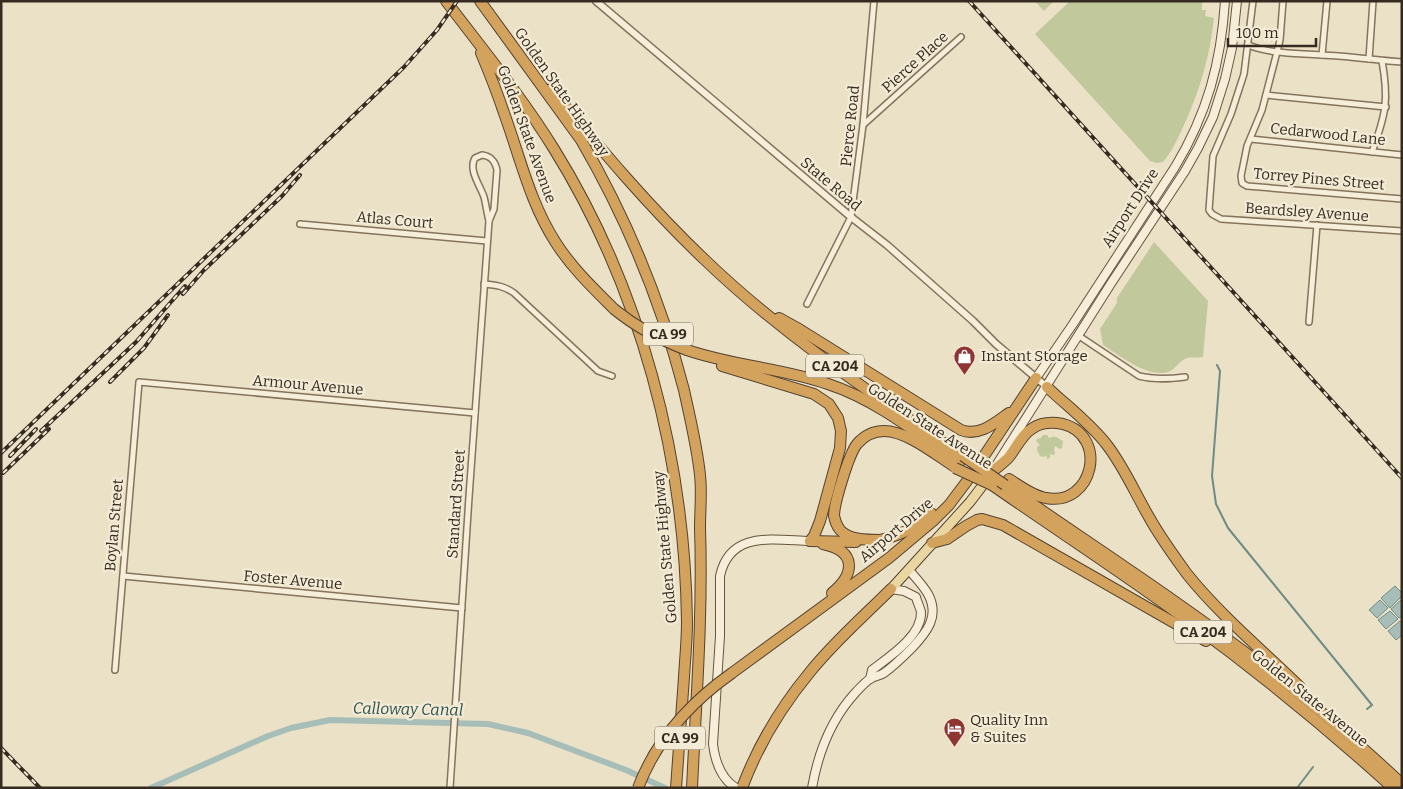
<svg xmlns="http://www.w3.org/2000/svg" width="1403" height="789" font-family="Bitter,serif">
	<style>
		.green { fill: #c1c89b }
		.water { fill: #a7beb8; stroke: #6e8c86 }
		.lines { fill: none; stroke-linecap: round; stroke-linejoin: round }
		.stream { stroke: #6e8c86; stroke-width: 2 }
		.canal { stroke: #a7beb8; stroke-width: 6 }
		.minor-casing { stroke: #84735d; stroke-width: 8 }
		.tertiary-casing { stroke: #84735d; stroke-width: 9 }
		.secondary-casing { stroke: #665440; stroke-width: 10 }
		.primary-casing { stroke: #534231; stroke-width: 11 }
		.motorway-casing { stroke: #534231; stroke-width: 12 }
		.minor { stroke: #f6eed9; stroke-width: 5 }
		.tertiary { stroke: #f6eed9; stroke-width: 6 }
		.secondary { stroke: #f6eed9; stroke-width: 8 }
		.primary { stroke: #ead6a1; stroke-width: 9 }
		.motorway { stroke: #d3a35e; stroke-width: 10 }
		.rail-casing { stroke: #362b20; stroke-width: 4 }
		.rail { stroke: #f3ebd5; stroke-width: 2; stroke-dasharray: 5.5; stroke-linecap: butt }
		.motorway-bridge-casing { stroke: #534231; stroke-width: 12; stroke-linecap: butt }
		.motorway-bridge { stroke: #d3a35e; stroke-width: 10 }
		.labels { text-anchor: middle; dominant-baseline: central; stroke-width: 4.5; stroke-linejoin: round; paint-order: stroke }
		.shield { fill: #f3ebd5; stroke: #6f6556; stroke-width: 1 }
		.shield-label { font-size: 14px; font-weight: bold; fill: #362b20 }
		.street-label { font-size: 15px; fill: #362b20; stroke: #f3ebd5 }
		.poi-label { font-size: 15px; fill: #362b20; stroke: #f3ebd5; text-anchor: start }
		.water-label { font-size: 16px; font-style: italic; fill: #305453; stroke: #f3ebd5 }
	</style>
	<rect width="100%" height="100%" fill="#ebe1c6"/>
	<g class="green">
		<polygon points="1035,1 1054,1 1044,11"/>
		<path d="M1067 1H1202V10H1206L1205 16 1214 18C1210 56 1200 90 1184 125 1178 138 1172 152 1163 162L1156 163 1150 161 1035 34 1068 3Z"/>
		<path d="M1154 242 1208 301 1203 357C1198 358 1191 357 1187 358 1180 360 1175 370 1168 372 1147 378 1119 355 1103 345L1100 329 1117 303V298Z"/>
		<path d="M1043 435H1047L1049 438C1055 435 1058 438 1063 441L1062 448 1060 449 1055 446 1054 450 1055 454 1053 455 1050 454V458L1047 459 1046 455 1044 457 1040 456 1037 450V447L1040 445 1036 441 1037 439 1041 438Z"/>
	</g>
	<g class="water">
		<polygon points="1395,586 1402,593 1402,596 1390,608 1381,598"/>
		<polygon points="1402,599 1402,616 1399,618 1391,609"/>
		<polygon points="1380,600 1388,608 1377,618 1369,610"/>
		<polygon points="1390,611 1398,619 1386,629 1378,620"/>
		<polygon points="1400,621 1402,623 1402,635 1396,640 1388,631"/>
	</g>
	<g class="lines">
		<g class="stream">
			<polyline points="1217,365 1220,371 1212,476 1216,504 1228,528 1372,705 1367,709"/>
			<polyline points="1297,788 1313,767"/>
		</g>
		<polyline class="canal" points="151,788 268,736 291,728 330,720 488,724 528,733 626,770 665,788"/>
		<defs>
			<g id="minor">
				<polyline points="1253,1 1244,74 1231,114 1213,156 1209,210 1212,214 1221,219 1402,231"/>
				<polyline points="1283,1 1280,40 1277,52 1262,110 1247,146 1241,176 1242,183 1247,186 1402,199"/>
				<path d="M1248 45C1271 54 1297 53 1321 55 1348 56 1375 60 1402 62"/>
				<polyline points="1322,55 1327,1"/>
				<polyline points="1369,59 1373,1"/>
				<polyline points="1266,95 1386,107"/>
				<polyline points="863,125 961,37"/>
				<polyline points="1251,139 1402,155"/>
				<path d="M1372 152C1386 114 1389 100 1382 61"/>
				<path d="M482 155C491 156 495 161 497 170L494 209 489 221C487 213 486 205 484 197 480 185 468 170 475 158Z"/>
				<polyline points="300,224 487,241"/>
				<path d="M484 284C496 285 504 286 514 293L598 371 612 376"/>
				<polyline points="807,304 851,217 863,125 874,1"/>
				<polyline points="1309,322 1317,225"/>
				<path d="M1079 336 1139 376C1155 380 1169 379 1185 377"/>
				<polyline points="123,576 462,608"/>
				<polyline points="115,670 139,382 475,413"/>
				<polyline points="450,788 469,497 489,221"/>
			</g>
			<polyline id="tertiary" points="596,1 851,217 887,245 938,290 973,321 996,344 1047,387"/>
			<g id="secondary">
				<path d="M1036 378 1073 324 1175 167C1207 114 1221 63 1225 1"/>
				<polyline points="997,464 1110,285 1185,171 1198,148 1213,117 1225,79 1232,48 1237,1"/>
				<path d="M870 679 872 670C889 657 922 636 921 612 920 607 917 602 916 597L904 591 891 589"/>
				<path d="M736 788C720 778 715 761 713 744L720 636V576C730 530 774 540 810 541"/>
				<path d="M812 788C818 753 832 718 856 692 860 688 865 682 870 679 874 676 880 676 884 673 894 666 903 657 912 648 927 632 940 616 928 594 923 585 915 577 909 570"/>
			</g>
			<polyline id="primary" points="891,589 970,502 989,477"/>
			<g id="motorway">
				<path d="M446 1C483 50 522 97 554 149 641 289 685 458 687 622 687 641 685 659 684 677 681 714 679 751 676 788"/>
				<path d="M480 1 581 140C627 219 661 301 684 390 690 418 697 446 700 475 702 492 700 510 700 528 703 614 696 701 692 788"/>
				<path d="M481 53C489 72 497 92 504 113 520 157 530 203 556 243 572 268 593 288 614 309"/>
				<path d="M551 89C600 148 649 207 705 260 783 335 874 395 963 456"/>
				<path d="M779 318 799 329 961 430C979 437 995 423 1009 413"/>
				<path d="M687 350C733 366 782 368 828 384 877 400 918 434 959 463"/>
				<polyline points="722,366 814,394 829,404 838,418 841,431 840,448 820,521 814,536 810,541"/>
				<path d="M1047 387C1067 406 1090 423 1107 445 1124 467 1135 493 1149 517 1160 537 1174 556 1187 574 1220 615 1262 650 1300 687"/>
				<path d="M992 472C997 467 1004 463 1009 457 1017 447 1022 434 1033 428 1042 422 1053 422 1063 424 1109 436 1093 507 1046 498 1033 496 1020 486 1009 479"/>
				<path d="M992 485C1058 531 1126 575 1191 623 1261 674 1328 729 1393 788"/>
				<path d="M1005 485C1091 545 1180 602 1263 666 1312 702 1358 743 1402 784"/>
				<path d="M879 540C867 540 849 540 840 530 837 526 835 521 834 516 834 503 849 454 857 444 864 436 874 431 884 431 907 431 936 455 955 467"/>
				<polyline points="810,541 856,542"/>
				<path d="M873 541C895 538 915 529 931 513"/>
				<polyline points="932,543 947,539 966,526 977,520 982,519 1003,525 1206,641"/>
				<path d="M823 544C857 551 855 574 832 593"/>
				<polyline points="732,673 889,558 933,521 949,505 970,477 1036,378"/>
				<path d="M742 788C758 745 781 707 810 672 834 642 864 616 891 589"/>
			</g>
		</defs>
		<use href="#minor" class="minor-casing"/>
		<use href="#tertiary" class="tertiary-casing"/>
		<use href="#secondary" class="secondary-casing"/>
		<use href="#primary" class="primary-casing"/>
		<use href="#motorway" class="motorway-casing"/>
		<use href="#minor" class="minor"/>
		<use href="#tertiary" class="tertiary"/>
		<use href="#secondary" class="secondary"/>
		<use href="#primary" class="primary"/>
		<use href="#motorway" class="motorway"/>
		<defs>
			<g id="rail">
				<polyline points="969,1 1402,478"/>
				<polyline points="183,294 204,270 282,196 300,175"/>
				<polyline points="110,382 144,348 168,315"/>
				<polyline points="41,431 136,342 185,286"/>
				<polyline points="1,453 404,67 437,30 457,1"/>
				<polyline points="10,456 36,429"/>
				<polyline points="3,473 49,429"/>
				<polyline points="1,748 40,788"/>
			</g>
		</defs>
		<use href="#rail" class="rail-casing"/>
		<use href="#rail" class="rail"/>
		<defs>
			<g id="motorway-bridge">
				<path d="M614 309C636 327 660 340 687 350"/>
				<polyline points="963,456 1005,485"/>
				<polyline points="955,468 992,485"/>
				<path d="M638 788C656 740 691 702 732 673"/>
			</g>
		</defs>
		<use href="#motorway-bridge" class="motorway-bridge-casing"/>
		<use href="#motorway-bridge" class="motorway-bridge"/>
	</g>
	<defs>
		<symbol id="shop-pin" viewBox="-11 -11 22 30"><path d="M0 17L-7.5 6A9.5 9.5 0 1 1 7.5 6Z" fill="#8e3432" stroke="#f3ebd5"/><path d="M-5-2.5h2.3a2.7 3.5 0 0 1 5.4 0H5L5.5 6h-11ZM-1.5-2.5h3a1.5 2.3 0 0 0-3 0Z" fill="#fff"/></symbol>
		<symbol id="hotel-pin" viewBox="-11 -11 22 30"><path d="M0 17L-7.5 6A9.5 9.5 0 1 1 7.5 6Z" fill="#8e3432" stroke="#f3ebd5"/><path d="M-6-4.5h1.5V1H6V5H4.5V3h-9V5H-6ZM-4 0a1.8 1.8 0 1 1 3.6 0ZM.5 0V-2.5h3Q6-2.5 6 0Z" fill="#fff"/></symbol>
	</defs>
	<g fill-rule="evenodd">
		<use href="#shop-pin" x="952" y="344" width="25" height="34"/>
		<use href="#hotel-pin" x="942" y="716" width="25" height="34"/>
	</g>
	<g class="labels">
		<g class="shield">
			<rect x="643" y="322.5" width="50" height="23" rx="4"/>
			<rect x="806" y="354.5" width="58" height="23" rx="4"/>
			<rect x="1174" y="620.5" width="58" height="23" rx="4"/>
			<rect x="655" y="726.5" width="50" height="23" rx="4"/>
		</g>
		<g class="shield-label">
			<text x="668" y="334">CA 99</text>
			<text x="835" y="366">CA 204</text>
			<text x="1203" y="632">CA 204</text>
			<text x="680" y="738">CA 99</text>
		</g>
		<g class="street-label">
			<text transform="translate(915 62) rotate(-42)">Pierce Place</text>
			<text transform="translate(562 92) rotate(55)">Golden State Highway</text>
			<text transform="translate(850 126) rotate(-84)">Pierce Road</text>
			<text transform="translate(527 134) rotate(70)">Golden State Avenue</text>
			<text transform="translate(1328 134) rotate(6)">Cedarwood Lane</text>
			<text transform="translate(1319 179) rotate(5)">Torrey Pines Street</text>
			<text transform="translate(831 184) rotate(40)">State Road</text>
			<text transform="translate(1130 208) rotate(-57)">Airport Drive</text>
			<text transform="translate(1307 212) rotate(4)">Beardsley Avenue</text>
			<text transform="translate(395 220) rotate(5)">Atlas Court</text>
			<text transform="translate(308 385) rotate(5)">Armour Avenue</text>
			<text transform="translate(930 426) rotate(33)">Golden State Avenue</text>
			<text transform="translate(456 504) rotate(-86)">Standard Street</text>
			<text transform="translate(114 525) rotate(-85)">Boylan Street</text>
			<text transform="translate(896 530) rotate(-40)">Airport Drive</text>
			<text transform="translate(665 547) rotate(-95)">Golden State Highway</text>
			<text transform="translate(293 580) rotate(5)">Foster Avenue</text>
			<text transform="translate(1310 698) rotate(39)">Golden State Avenue</text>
		</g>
		<g class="poi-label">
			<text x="981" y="356">Instant Storage</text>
			<text x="970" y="720">Quality Inn<tspan x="970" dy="17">&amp; Suites</tspan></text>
		</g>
		<g class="water-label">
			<text transform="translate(408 709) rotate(1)">Calloway Canal</text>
		</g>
	</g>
	<rect width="1403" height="789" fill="none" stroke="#362b20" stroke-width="5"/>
	<path d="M1228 38v8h88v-8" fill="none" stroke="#362b20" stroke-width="2.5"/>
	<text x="1236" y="38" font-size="15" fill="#362b20" stroke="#f3ebd5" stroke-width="4" paint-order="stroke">100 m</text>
</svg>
